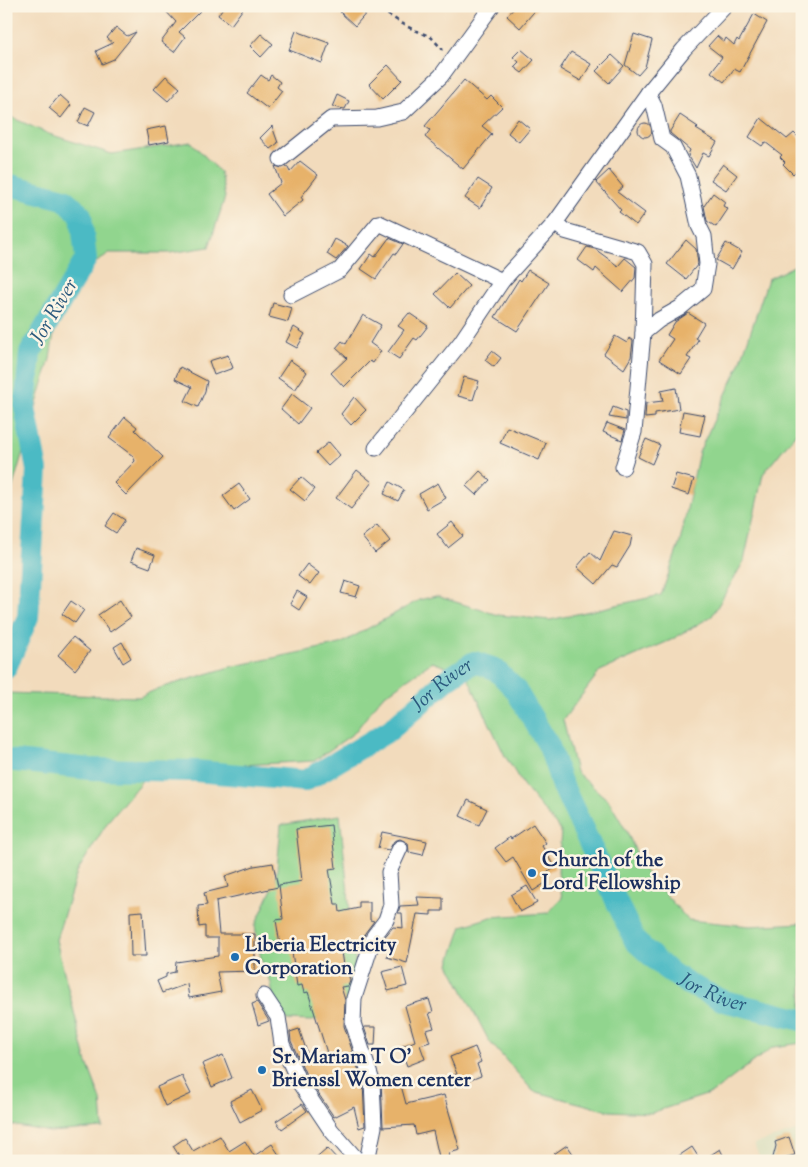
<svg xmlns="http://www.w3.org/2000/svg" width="808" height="1167" font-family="'Sorts Mill Goudy',serif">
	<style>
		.built { fill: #dadebd }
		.green { fill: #91d58e; stroke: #568276 }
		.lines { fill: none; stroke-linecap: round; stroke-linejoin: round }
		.river { stroke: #4cbac4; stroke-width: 22 }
		.building { fill: #e7b26a }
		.minor-casing { stroke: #3b496c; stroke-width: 17 }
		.path { stroke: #3b496c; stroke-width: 2.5; stroke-dasharray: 4 4; stroke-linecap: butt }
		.minor { stroke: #fff; stroke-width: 15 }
		.poi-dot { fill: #1f6fb2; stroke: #fcf5e5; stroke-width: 2 }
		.labels { text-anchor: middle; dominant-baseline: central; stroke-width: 5; stroke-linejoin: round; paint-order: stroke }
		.poi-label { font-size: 20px; font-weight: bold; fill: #1b2f5e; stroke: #fcf5e5; text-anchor: start }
		.water-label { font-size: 21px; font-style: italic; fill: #2a597d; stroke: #fcf5e5 }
	</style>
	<rect width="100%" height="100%" fill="#fcf5e5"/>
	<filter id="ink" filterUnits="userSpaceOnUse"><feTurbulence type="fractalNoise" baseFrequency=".02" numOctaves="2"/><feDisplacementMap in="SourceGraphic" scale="10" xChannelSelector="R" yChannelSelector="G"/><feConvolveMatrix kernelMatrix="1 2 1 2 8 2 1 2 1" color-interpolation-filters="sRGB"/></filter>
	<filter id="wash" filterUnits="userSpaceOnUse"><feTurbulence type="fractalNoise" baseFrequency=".0096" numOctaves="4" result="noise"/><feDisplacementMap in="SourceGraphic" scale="20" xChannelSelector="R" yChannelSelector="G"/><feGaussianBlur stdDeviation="1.12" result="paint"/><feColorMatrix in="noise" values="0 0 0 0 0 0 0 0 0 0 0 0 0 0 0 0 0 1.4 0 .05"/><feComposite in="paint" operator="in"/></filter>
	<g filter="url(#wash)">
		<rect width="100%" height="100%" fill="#f2dbbc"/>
		<polygon class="built" points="802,1129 802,1161 761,1161 754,1144"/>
		<g class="green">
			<polygon points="6,115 49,134 112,154 191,142 220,172 225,197 209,247 170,253 109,253 74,279 56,319 50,359 12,489 6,533"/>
			<polygon points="802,262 802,426 763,474 744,561 712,616 671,640 600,671 563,720 576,772 609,801 627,832 644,870 688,920 750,926 802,923 802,1043 773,1047 712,1093 651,1113 609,1111 533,1091 489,1041 449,964 462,926 491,917 548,913 562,898 558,872 561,831 523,785 505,756 466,674 432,662 382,697 354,733 314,761 151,770 109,820 77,872 56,940 86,1060 101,1100 103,1128 50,1132 6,1124 6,693 139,697 160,688 230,667 340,644 419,600 436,596 498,615 550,620 661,595 680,542 699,452 740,364 768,279"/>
			<polygon points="340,815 356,970 354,998 341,1015 312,1021 287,1020 274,1006 271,983 261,959 255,926 276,880 281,825"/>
		</g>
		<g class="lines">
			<g class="river">
				<polyline points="6,184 64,199 81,215 86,259 30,353 25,408 37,470 28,617 6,668"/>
				<path id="s1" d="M6 760 90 769 196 771 305 781 390 730 448 679 474 662 495 669 515 689 549 746 561 782 635 941 666 969 688 984 724 1001 802 1020"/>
			</g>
		</g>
		<g id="blocks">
			<g class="building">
				<polygon points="161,6 196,6 200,11 179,32 185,37 174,52 161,42 176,22"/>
				<polygon points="224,6 245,6 231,25 218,15"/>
				<polygon points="345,6 363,6 368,11 355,26 340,12"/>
				<polygon points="516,6 539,6 520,28 507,16"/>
				<polygon points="754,14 767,22 740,72 734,69 724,82 711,72 722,57 708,46 717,36 724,42 726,38 734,45 737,39 739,41"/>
				<polygon points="116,27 127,36 136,32 114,59 102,64 96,51 113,43 107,38"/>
				<polygon points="296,31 329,43 322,63 289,50"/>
				<polygon points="261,34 273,44 261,57 250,46"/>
				<polygon points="634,34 652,40 645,67 638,75 625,65"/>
				<polygon points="521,49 534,60 522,73 514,67 519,62 513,57"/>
				<polygon points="571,52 591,64 581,81 560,69"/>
				<polygon points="612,55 624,66 609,83 596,71"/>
				<polygon points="388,65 402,80 383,99 369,84"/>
				<polygon points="261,75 268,80 271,75 280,82 277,87 282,91 268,109 247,93"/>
				<polygon points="166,76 180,88 168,101 154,89"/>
				<polygon points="464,80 487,100 491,96 502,107 482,126 492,134 463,169 425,137 430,130 425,126"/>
				<polygon points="60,95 71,105 61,118 49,108"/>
				<polygon points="337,95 349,101 345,109 332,107"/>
				<polygon points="85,107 95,112 88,126 78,122"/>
				<polygon points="680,115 698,127 696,129 717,142 709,156 703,153 696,168 688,155 690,150 670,133 670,131"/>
				<polygon points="761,118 787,139 794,133 802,141 802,166 793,174 783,164 785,162 780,157 782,155 765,142 762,146 749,137"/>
				<polygon points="518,119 530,129 519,142 508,133"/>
				<circle cx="645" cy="130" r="7"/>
				<polygon points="166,126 169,141 149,145 146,130"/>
				<polygon points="272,126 278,143 270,149 260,138"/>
				<polygon points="300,161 318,175 301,197 303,200 283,216 267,194 281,183 275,166 282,168 287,166 290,172"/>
				<polygon points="723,164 737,175 726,190 711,180"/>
				<polygon points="609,170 623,187 617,192 645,213 636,225 619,212 621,210 596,182"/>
				<polygon points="478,179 492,188 480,208 465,198"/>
				<polygon points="713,193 725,202 723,206 728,209 716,227 707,221 704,206"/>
				<polygon points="389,238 403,244 396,254 394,253 376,279 361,269 371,254 375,257"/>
				<polygon points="335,239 348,246 336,260 327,254"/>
				<polygon points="686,240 696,249 698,264 686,279 667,264"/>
				<polygon points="726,243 742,252 732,269 716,260"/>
				<polygon points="587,247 595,249 618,266 625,258 636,267 635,278 623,292 596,268 594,272 578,260"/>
				<polygon points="528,270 549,283 517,331 495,317 519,279 521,281"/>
				<polygon points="455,273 469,286 450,308 435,294"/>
				<polygon points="273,303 292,308 288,322 269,317"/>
				<polygon points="409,313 428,326 417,340 414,338 399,359 388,352 404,330 398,326"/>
				<polygon points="688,313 704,323 695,338 698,340 687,357 691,359 681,374 659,360 673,339 667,335 675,322"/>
				<polygon points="363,315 381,325 370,343 381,351 373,363 370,361 344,387 331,373 347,358 336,348 342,341 346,344"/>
				<polygon points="294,327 305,334 297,348 286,342"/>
				<polygon points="615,336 627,343 629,338 633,341 631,357 624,369 604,354"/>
				<polygon points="492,351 501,358 494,367 485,360"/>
				<polygon points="228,355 233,368 214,375 209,361"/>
				<polygon points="290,360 307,372 295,390 278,378"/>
				<polygon points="180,367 207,381 205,391 198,407 185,401 192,387 175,379"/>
				<polygon points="464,377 479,381 473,400 458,396"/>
				<polygon points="676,388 679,409 655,413 655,417 645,418 646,403 663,401 661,391"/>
				<polygon points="292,394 310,408 298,424 281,409"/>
				<polygon points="354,397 366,410 351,425 341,414"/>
				<polygon points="613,407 626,412 626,420 609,417"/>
				<polygon points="683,411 705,415 700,436 679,432"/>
				<polygon points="125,417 137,427 135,430 163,457 126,495 114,483 135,461 133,456 109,438"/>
				<polygon points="607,423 625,430 622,440 603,432"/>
				<polygon points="507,427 546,443 539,460 500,443"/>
				<polygon points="646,439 660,445 652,464 638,457"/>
				<polygon points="329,442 340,455 328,466 316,453"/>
				<polygon points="357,470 372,482 351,509 336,498"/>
				<polygon points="480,471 490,480 476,495 466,486"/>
				<polygon points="676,474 694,479 689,495 671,489"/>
				<polygon points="301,477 315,489 305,501 290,489"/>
				<polygon points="390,482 404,490 398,501 384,494"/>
				<polygon points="438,483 446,498 427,509 419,494"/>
				<polygon points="239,484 250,499 234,511 223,496"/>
				<polygon points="114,513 125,520 116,533 105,526"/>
				<polygon points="452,522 463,536 448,548 437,534"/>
				<polygon points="377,525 390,541 375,553 362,537"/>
				<polygon points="614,531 632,536 630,546 617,567 612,565 596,584 577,567 590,552 600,561"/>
				<polygon points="136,548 155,555 150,568 131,561"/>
				<polygon points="307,564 319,573 310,585 298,576"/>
				<polygon points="345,581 360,586 356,597 341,593"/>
				<polygon points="297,591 307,597 299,610 290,604"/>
				<polygon points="120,600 131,617 110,632 98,615"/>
				<polygon points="71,601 84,610 75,623 62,614"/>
				<polygon points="73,637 90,651 75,670 58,655"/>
				<polygon points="122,642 131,658 123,663 114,647"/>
				<polygon points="468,800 487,809 479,825 460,816"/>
				<polygon points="533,824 546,843 542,846 555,868 542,875 547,882 533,891 513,857 506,862 495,848 510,837 511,839"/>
				<polygon points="331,825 336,868 329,869 335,904 339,904 340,912 359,908 359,902 370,902 370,920 374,921 365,933 361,946 341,945 345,972 348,972 350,981 348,986 341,987 345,1000 344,1026 363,1083 365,1126 359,1128 354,1107 334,1117 307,1077 291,1041 290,1032 299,1029 310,1061 327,1053 308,992 304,993 302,985 297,986 292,952 289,952 288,944 280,945 276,920 283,919 279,885 302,881 296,829"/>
				<polygon points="382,832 427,841 423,855 409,852 408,843 400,839 394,841 389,850 378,848"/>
				<polygon points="273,863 278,887 216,901 219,934 255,934 255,971 217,972 221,992 189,998 187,984 162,993 157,981 166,977 166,974 175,972 176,962 218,956 218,938 205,938 205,926 199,927 198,906 207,905 204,893 228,887 225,876 254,866"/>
				<polygon points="527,886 537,903 520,912 511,895"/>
				<polygon points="417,897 443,898 443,911 431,911 431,915 417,914 407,963 387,957 391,943 382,940 393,927 403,928 402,913 398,913 400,906 419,905"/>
				<polygon points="143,911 146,956 131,956 130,912"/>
				<polygon points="402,967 407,986 388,991 382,972"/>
				<polygon points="429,999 433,1012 429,1013 434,1028 426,1030 430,1042 420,1045 425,1059 407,1066 400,1047 415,1041 405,1006"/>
				<polygon points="257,1002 269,1021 258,1025 252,1004"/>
				<polygon points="364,1027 376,1027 375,1045 370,1045"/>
				<polygon points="475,1047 481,1062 477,1064 481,1076 455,1086 451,1076 457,1074 450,1057"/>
				<polygon points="223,1055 232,1078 212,1087 202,1064"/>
				<polygon points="182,1076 191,1094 165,1106 157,1087"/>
				<polygon points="390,1078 390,1080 399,1078 406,1104 444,1095 460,1150 449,1153 450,1158 440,1161 433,1131 416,1135 414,1125 383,1127 381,1080"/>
				<polygon points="252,1090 262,1110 240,1122 230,1101"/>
				<polygon points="302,1104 307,1111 282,1129 276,1121"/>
				<polygon points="220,1136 229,1151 245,1141 254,1156 272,1144 283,1161 177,1161 184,1157 183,1155 180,1157 173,1146 185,1138 193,1151"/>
				<polygon points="789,1137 795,1155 772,1161 776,1146 775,1142"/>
				<polygon points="567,1145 578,1161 558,1161 554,1154"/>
				<polygon points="692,1147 701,1161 720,1149 726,1161 671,1161"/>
				<polygon points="327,1148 339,1161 312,1161"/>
			</g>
		</g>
	</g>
	<g filter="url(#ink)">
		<use href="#blocks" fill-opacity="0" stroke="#3b496c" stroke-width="1"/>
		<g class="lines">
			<defs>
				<g id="minor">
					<polyline points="281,159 331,119 377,118 403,112 441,76 492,6"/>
					<polyline points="555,223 565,231 638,252 645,264 643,333 634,432 623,467"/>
					<polyline points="291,295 340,270 379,223 502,281"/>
					<polyline points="643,333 659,320 680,308 703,289 707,264 704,236 699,226 688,176 673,147 662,139 654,105 648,93"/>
					<polyline points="376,448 461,342 502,281 555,223 648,93 684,49 725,6"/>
					<polyline points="264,996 278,1017 282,1044 299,1082 331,1130 358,1161"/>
					<polyline points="367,1161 374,1127 372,1081 353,1023 354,998 374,936 386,920 391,905 389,872 400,848"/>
				</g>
			</defs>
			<use href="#minor" class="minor-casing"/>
			<polyline class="path" points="374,6 408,27 431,37 443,50"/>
			<use href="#minor" class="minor"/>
		</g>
	</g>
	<g class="poi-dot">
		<circle cx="532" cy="873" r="5"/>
		<circle cx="235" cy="957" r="5"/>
		<circle cx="262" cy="1070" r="5"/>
	</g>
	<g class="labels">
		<g class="poi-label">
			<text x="542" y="861">Church of the<tspan x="542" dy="23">Lord Fellowship</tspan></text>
			<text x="245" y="946">Liberia Electricity<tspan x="245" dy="23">Corporation</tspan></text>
			<text x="272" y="1058">Sr. Mariam T O'<tspan x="272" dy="23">Brienssl Women center</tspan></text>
		</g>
		<g class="water-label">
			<text transform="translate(55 312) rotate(-59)">Jor River</text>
			<text stroke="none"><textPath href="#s1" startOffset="468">Jor River</textPath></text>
			<text stroke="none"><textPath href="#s1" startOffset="932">Jor River</textPath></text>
		</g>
	</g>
	<rect width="808" height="1167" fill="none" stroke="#fcf5e5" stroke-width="25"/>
</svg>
